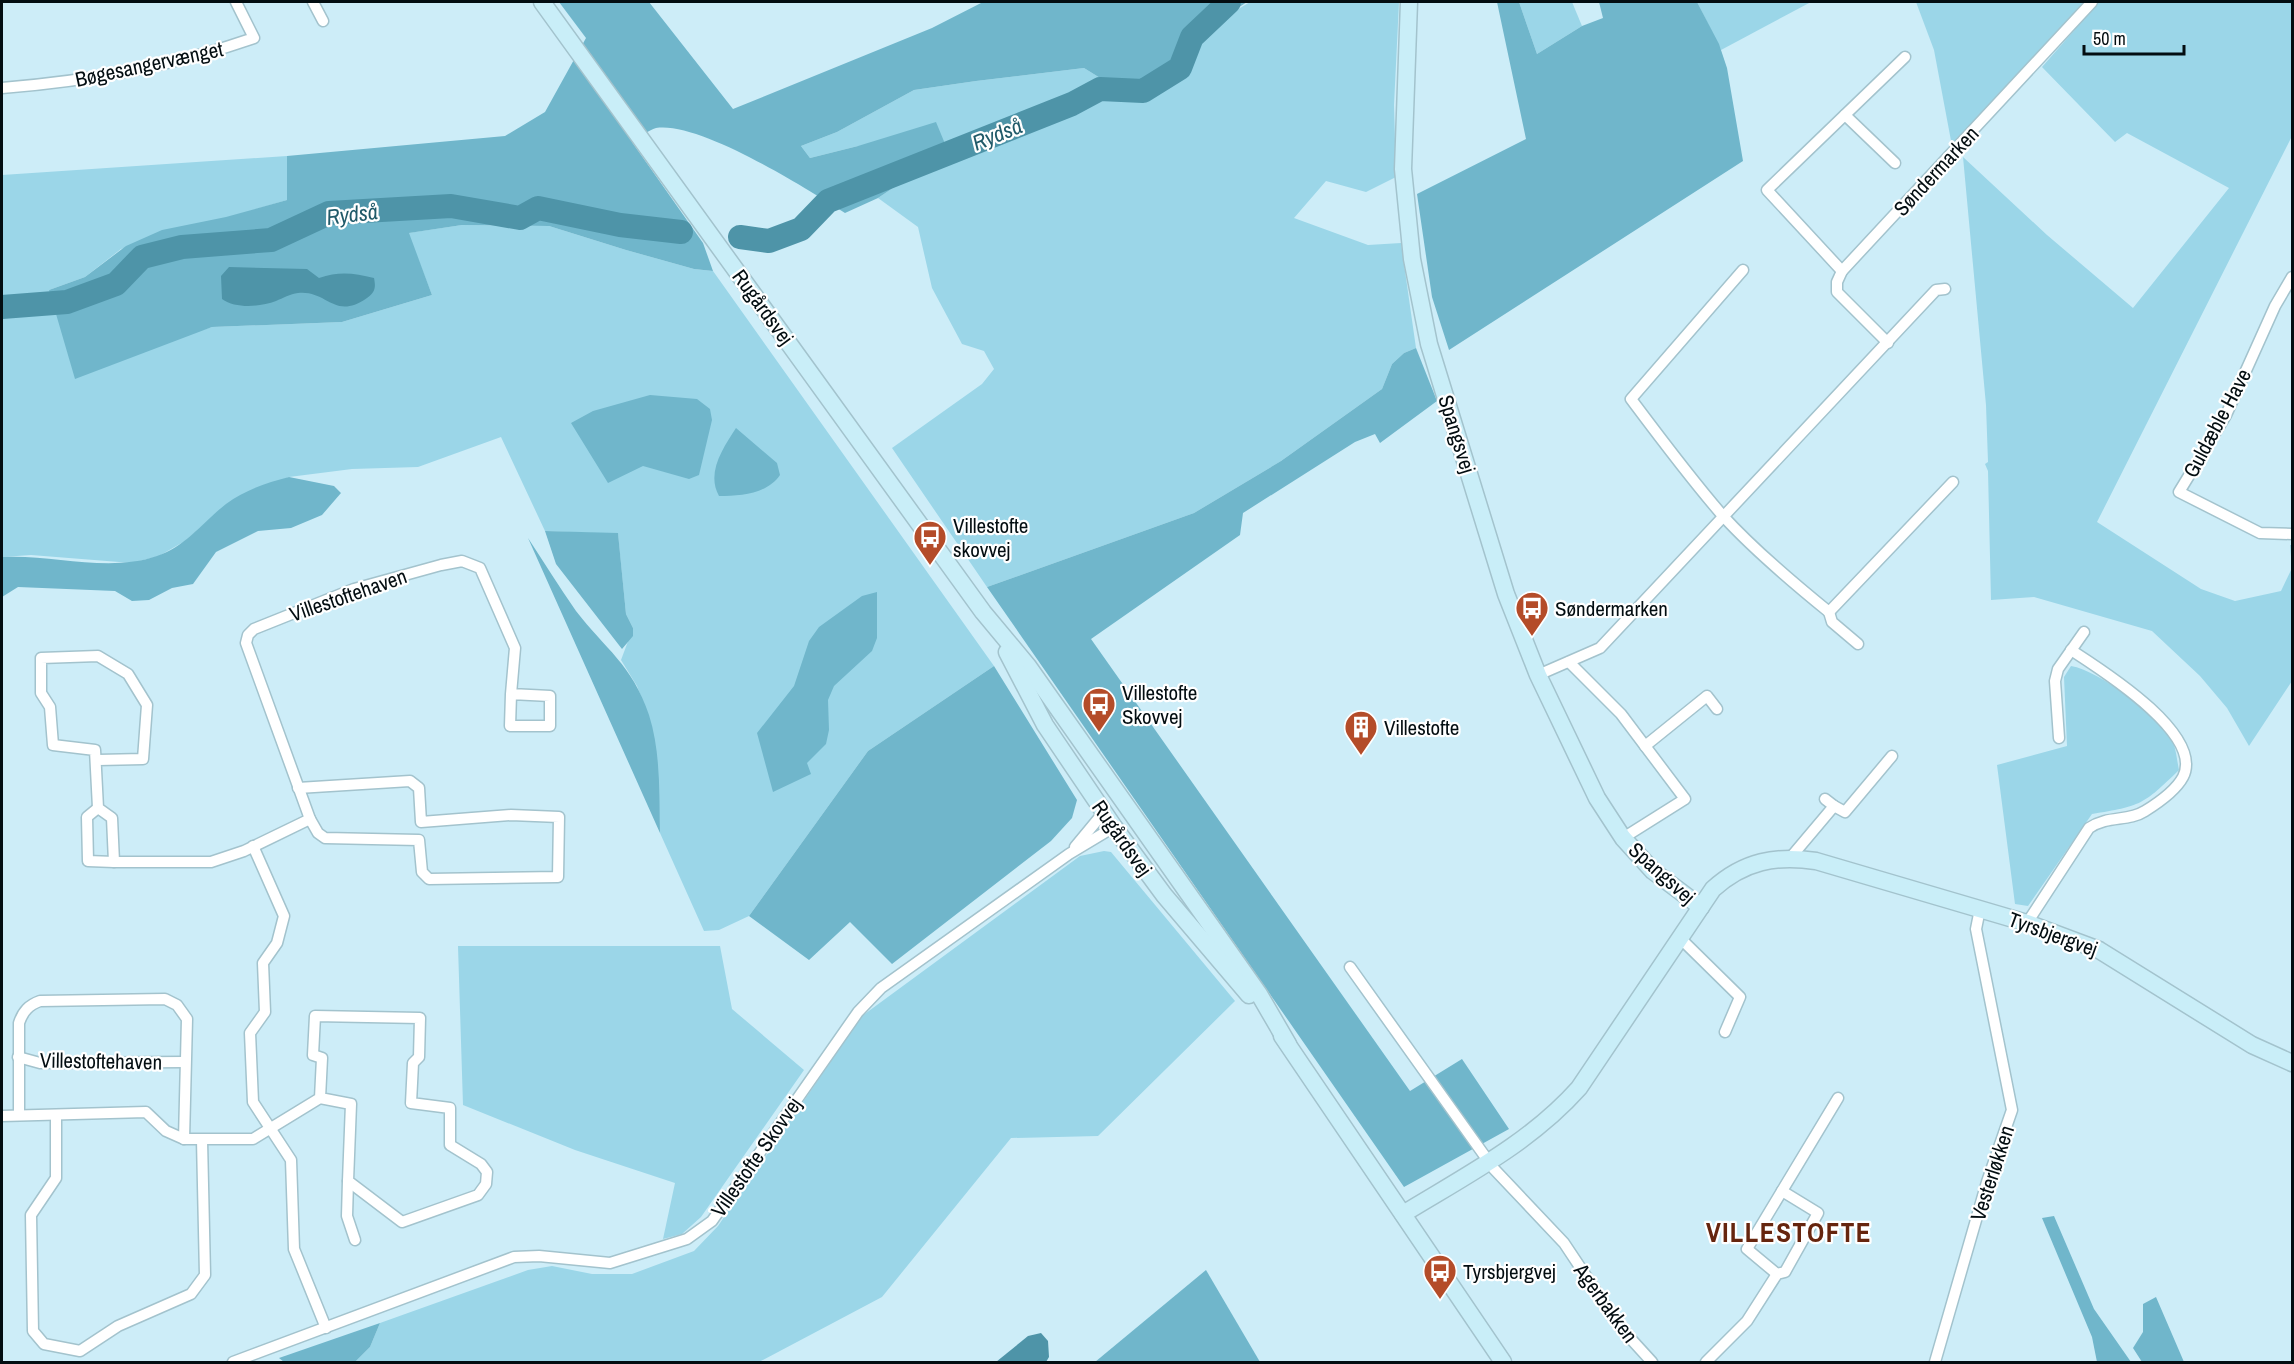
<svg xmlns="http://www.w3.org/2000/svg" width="2294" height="1364" font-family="'Archivo Narrow',sans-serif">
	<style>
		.green { fill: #9bd6e8 }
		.forest { fill: #70b6cb }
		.water { fill: #4e94a8 }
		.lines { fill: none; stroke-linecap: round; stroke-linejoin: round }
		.river { stroke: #4e94a8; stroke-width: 24 }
		.street-casing { stroke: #a3c3cd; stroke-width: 13 }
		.secondary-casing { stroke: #a3c3cd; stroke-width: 19 }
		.street { stroke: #fff; stroke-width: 10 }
		.secondary { stroke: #c9eef8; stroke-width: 16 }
		.labels { text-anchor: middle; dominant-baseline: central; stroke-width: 4.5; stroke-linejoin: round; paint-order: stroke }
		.street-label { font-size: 21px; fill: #030d11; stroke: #fff }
		.poi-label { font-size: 21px; fill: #030d11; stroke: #fff; text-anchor: start }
		.water-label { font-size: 22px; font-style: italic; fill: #205a69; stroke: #fff }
		.district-label { font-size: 27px; font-weight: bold; letter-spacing: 1.5px; fill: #66250e; stroke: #fff }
	</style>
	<rect width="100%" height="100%" fill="#cdedf8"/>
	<g class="green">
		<polygon points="1250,2 1399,2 1394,105 1396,177 1366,192 1326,181 1294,218 1368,245 1401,243 1416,348 1404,353 1392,364 1382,389 1281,461 1194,513 987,587 892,448 982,384 994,369 984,351 962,344 932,288 918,227 878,198 948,151 858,146 810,158 801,146 837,132 914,90 976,81 1084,68 1139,102 1210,26"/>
		<polygon points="1519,2 1572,2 1582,26 1537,54"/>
		<polygon points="1697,2 1811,2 1721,50"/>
		<polygon points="1916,2 2087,2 1952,146 1934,50"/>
		<polygon points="2099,2 2292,2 2292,136 2097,522 2201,589 2235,601 2281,591 2292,568 2290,545 2292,545 2292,681 2249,746 2227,708 2200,676 2152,631 2034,597 1991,600 1988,471 1985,464 1988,462 1986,405 1963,157 2047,235 2133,308 2229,188 2127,133 2115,142 2042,67"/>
		<polygon points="287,156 287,200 121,249 85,277 49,290 186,335 212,327 342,322 432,295 408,233 462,225 549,226 626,250 694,269 713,271 994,666 868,751 749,916 719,930 704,931 660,833 656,752 648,715 637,686 621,660 633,628 626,614 618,534 545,531 501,437 418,467 352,469 289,477 227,504 185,541 159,556 132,563 31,555 2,557 2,175"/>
		<path d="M2071 666C2100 671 2155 714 2171 739 2176 746 2177 761 2179 770 2143 805 2141 806 2092 814L2028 906 2015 904 1997 765 2067 746 2064 677Z"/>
		<polygon points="1104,851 1111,852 1235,1001 1098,1136 1011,1138 882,1297 759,1362 355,1362 370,1347 380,1323 528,1270 552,1266 592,1274 632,1274 694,1251 718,1226 862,1016 1080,856"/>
		<polygon points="458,946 720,946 732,1009 804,1070 701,1217 682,1234 663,1239 675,1183 575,1150 463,1105"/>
	</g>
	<g class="forest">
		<path d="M559 2H649L733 109 932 28 983 2H1247L1210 26 1139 102 1084 68 976 81 914 90 837 132 801 146 810 158 858 146 936 122 948 151 878 198 845 213C807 189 700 121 656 128 649 130 638 138 632 142L703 243 713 271 694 269 626 250 549 226 462 225 409 233 432 295 342 322 212 327 75 379 49 290 85 277 126 246 162 230 226 217 287 200V156L505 136 545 112 586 38Z"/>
		<polygon points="1497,2 1519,2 1537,54 1582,26 1603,18 1599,2 1697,2 1719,44 1727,68 1743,161 1449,350 1432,297 1417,194 1526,139"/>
		<polygon points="1416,348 1437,401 1380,443 1375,434 1355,442 1243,513 1240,535 1091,639 1410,1091 1462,1059 1509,1129 1404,1187 987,587 1194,513 1281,461 1382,389 1392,364 1404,353"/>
		<polygon points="650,395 697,399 710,409 712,420 699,475 689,479 643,466 608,483 571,423 593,411"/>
		<path d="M736 428 777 463 780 475C767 494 741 496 719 496 706 473 723 448 736 428Z"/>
		<path d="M289 477 334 486 341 493 322 515 291 528 258 531 216 552 193 584 172 588 149 600 132 601 115 591 18 587 2 597V557C52 554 108 573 157 556 185 547 203 522 226 504 245 490 266 483 289 477Z"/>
		<polygon points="545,531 618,533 626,614 633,628 633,636 622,649 556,564"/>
		<path d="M528 538C544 562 559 587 576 611 605 649 632 664 649 715 661 753 659 794 660 833Z"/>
		<polygon points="877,592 877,638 872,651 834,686 828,700 829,730 826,744 807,763 811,774 773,792 757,733 794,686 809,641 819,627 862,596"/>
		<polygon points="994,666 1077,800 1072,818 1051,841 892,964 850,922 809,960 749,916 868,751"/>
		<polygon points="2054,1216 2094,1309 2131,1362 2097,1362 2092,1337 2042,1218"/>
		<polygon points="1206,1270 1260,1362 1095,1362"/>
		<polygon points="2156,1297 2184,1362 2142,1362 2133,1348 2143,1332 2143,1304"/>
		<polygon points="380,1323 370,1347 355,1362 284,1362 279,1358"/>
	</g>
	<g class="water">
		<path d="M229 267 307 269 319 278C339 271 354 273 374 278 376 288 375 292 367 298 334 321 328 290 298 293 290 294 283 298 276 301 260 307 236 309 222 299L221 276Z"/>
		<polygon points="1041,1333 1048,1341 1049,1357 1046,1362 996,1362 1028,1336"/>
	</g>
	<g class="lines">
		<g class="river">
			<polyline points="740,237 769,241 801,229 828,201 1072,104 1100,89 1143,91 1180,68 1192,37 1229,2"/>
			<polyline points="2,307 67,302 116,284 142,257 182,247 271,240 329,213 451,206 520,218 538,208 620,225 681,232"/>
		</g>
		<defs>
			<g id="street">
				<polyline points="313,2 323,21"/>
				<path d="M2 88C88 81 171 67 254 38L236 2"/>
				<polyline points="1845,115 1895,163"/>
				<path d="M1743 270 1631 399C1661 439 1690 478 1723 516 1755 551 1792 582 1829 612L1953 482"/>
				<polyline points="1842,271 1767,190 1905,57"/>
				<polyline points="2292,277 2275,306 2226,415 2179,492 2260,533 2292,534"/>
				<polyline points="1888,343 1837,292 1837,282 1842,271 2092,2"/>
				<polyline points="1829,612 1832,622 1858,644"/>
				<polyline points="1569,662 1621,714 1685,799 1623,838"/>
				<polyline points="1538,675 1600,648 1936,290 1945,289"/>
				<polyline points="2059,738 2055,681 2058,669 2084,632"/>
				<polyline points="1645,746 1707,696 1717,709"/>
				<polyline points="98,760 143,759 147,705 128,674 98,656 41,658 41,693 50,707 53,745 95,750 98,808 112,818 114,862 211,862 244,851 310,819 246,643 248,635 254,629 354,589 441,565 462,561 480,568 515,648 511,694 550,696 550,726 510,726 511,694"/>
				<polyline points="298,788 410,781 419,788 421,822 511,815 559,817 558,877 429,879 422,872 419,840 325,838 318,833 310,819"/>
				<polyline points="1834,806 1845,812 1892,756"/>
				<polyline points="98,808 87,817 88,861 114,862"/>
				<polyline points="253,846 284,916 277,943 263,963 265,1012 250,1033 253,1102 291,1160 294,1249 326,1328"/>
				<polyline points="1075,847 1104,812"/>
				<polyline points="1791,857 1834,806 1825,799"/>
				<path d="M2027 923 2089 828C2108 815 2128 822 2145 811 2158 803 2176 790 2183 777 2205 734 2100 669 2071 650"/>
				<polyline points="1680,938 1740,997 1725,1032"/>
				<polyline points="1350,967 1494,1169 1564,1243 1620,1327 1652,1362"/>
				<polyline points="18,1057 40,1063 185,1062"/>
				<path d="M19 1115V1023C23 1011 29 1005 40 1001L165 999 177 1005 187 1019 184 1139"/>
				<polyline points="56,1115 56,1178 31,1215 33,1331 44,1344 80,1351 118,1326 191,1294 205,1275 202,1140"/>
				<polyline points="2,1116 146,1112 166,1131 184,1139 253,1139 320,1098 322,1058 313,1055 315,1016 420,1018 419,1057 413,1063 411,1103 450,1108 450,1145 481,1164 487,1172 486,1184 478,1195 402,1222 348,1181 351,1104 320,1098"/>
				<polyline points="348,1181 347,1216 355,1240"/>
				<polyline points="1777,1274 1747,1249 1838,1098"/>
				<polyline points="233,1362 514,1257 539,1256 610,1263 687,1239 712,1221 858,1012 881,988 1069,854 1114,827"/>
				<polyline points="1706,1362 1747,1321 1777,1274 1785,1272 1818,1213 1782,1191"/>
				<polyline points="1935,1362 1987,1182 2012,1110 1976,929 1980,909"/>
			</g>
			<g id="secondary">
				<polyline points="542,2 983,612 1028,666 1259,994 1288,1044"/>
				<polyline points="1409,2 1403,169 1412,259 1429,344 1506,594 1538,675 1597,798 1623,838 1653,871 1701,907"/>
				<polyline points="1007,652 1045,725 1114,827 1164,895 1249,995"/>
				<polyline points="1282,1036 1503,1362"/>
				<path d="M1403 1214C1465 1176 1530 1143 1579 1088L1713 889C1744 861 1776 855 1816 861L2027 923 2099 950 2252 1045 2292 1063"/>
			</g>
		</defs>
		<use href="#street" class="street-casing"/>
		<use href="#secondary" class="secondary-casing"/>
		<use href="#street" class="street"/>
		<use href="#secondary" class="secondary"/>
	</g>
	<defs>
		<symbol id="bus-pin" viewBox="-11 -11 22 30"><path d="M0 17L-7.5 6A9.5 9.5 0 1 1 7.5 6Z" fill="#b44c29" stroke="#fff"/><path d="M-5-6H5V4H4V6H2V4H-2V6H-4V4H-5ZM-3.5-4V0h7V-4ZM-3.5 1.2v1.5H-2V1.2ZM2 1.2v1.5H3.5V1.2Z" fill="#fff"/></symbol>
		<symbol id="building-pin" viewBox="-11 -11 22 30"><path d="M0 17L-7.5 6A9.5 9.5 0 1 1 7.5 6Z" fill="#b44c29" stroke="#fff"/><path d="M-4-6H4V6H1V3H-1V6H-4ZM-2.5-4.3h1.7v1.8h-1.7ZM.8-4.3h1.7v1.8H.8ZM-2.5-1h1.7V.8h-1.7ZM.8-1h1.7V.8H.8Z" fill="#fff"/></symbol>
	</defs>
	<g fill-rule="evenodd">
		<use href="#bus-pin" x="911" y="518" width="38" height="52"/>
		<use href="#bus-pin" x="1513" y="589" width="38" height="52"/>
		<use href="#bus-pin" x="1080" y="685" width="38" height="52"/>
		<use href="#building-pin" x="1342" y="708" width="38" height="52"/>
		<use href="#bus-pin" x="1421" y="1252" width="38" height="52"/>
	</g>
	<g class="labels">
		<g class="street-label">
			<text transform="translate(149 64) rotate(-12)">Bøgesangervænget</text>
			<text transform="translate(1936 171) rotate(-47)">Søndermarken</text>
			<text transform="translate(763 307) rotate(54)">Rugårdsvej</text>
			<text transform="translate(2217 423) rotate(-62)">Guldæble Have</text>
			<text transform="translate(1457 434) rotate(73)">Spangsvej</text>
			<text transform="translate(348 595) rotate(-19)">Villestoftehaven</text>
			<text transform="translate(1122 838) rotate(55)">Rugårdsvej</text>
			<text transform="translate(1662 873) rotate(42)">Spangsvej</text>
			<text transform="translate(2053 934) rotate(20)">Tyrsbjergvej</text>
			<text transform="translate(101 1061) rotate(1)">Villestoftehaven</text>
			<text transform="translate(756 1157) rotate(-55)">Villestofte Skovvej</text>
			<text transform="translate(1992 1173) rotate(-72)">Vesterløkken</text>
			<text transform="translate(1606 1303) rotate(54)">Agerbakken</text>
		</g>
		<g class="poi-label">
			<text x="953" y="525">Villestofte<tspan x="953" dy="24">skovvej</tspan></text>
			<text x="1555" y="608">Søndermarken</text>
			<text x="1122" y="692">Villestofte<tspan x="1122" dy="24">Skovvej</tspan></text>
			<text x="1384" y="727">Villestofte</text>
			<text x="1463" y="1271">Tyrsbjergvej</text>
		</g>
		<g class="water-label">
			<text transform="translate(997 134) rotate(-22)">Rydså</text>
			<text transform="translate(352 214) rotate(-7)">Rydså</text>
		</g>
		<g class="district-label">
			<text x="1789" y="1232">VILLESTOFTE</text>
		</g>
	</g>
	<rect width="2294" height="1364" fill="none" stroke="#030d11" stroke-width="6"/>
	<path d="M2084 45v9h100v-9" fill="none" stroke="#030d11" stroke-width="3"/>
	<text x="2093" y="45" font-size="18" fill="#030d11" stroke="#ffffff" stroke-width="4.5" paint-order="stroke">50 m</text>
</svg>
